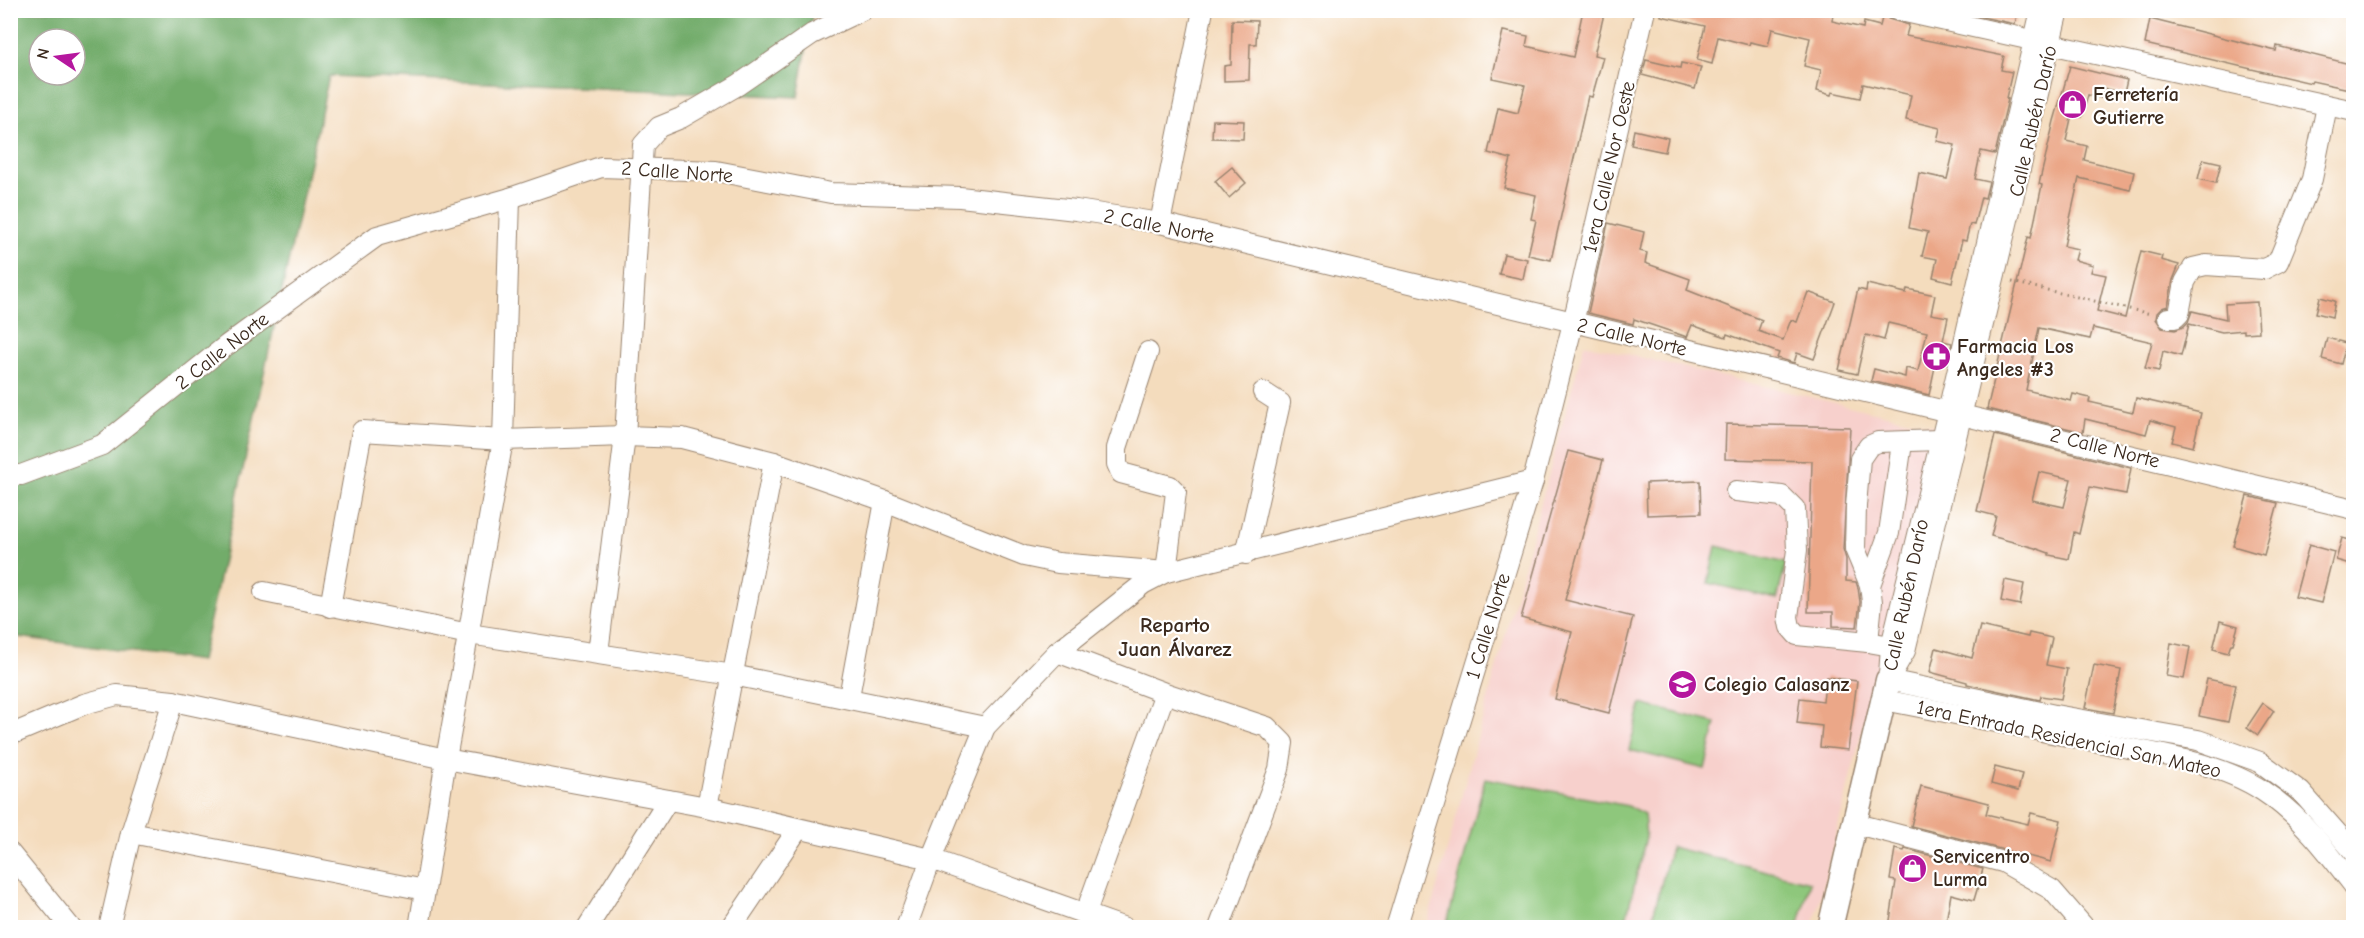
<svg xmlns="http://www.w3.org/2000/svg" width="2364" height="938" font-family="'Comic Neue',sans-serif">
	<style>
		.built { fill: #f7d0cc }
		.green { fill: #8ec77b; stroke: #64784c; stroke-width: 1.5 }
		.forest { fill: #72ac6b; stroke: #566b44; stroke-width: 1.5; fill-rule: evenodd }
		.building { fill: #eba788; fill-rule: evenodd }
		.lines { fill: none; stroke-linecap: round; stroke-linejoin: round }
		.minor-casing { stroke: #98836e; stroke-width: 22 }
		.major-casing { stroke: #98836e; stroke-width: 27 }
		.path { stroke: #98836e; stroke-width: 3; stroke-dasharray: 1.5 4.5; stroke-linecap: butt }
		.minor { stroke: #fff; stroke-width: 20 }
		.major { stroke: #fff; stroke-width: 24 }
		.labels { text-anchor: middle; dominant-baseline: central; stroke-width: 4.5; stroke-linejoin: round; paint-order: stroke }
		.poi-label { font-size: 20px; font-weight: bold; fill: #3b2a1e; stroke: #fff; text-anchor: start }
		.street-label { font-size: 20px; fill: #3b2a1e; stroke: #fff }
		.neighbourhood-label { font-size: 21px; font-weight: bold; fill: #3b2a1e; stroke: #fff }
	</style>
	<rect width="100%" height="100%" fill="#fff"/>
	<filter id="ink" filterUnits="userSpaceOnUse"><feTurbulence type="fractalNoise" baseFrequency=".0167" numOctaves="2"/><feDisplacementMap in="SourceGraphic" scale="12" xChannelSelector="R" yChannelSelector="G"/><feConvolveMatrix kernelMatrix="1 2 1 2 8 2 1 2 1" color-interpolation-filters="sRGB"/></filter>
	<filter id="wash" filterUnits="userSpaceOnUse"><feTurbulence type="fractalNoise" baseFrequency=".008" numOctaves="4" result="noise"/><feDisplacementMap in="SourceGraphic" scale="24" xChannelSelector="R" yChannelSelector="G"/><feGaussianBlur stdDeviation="1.35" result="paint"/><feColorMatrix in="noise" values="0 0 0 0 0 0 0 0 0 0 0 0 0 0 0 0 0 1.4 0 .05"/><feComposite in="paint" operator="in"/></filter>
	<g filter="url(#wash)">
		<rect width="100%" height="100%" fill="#f4dcbd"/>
		<polygon class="built" points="1584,344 1938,427 1813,927 1426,928"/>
		<g class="green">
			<polygon points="1716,546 1786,563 1777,599 1708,583"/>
			<polygon points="1641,704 1716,723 1705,769 1629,750"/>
			<polygon points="1485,778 1628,806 1644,814 1646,837 1624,927 1446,927"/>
			<polygon points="1671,847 1810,882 1798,927 1650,927"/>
		</g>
		<path class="forest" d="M11 11H813L798 97 329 76 201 661 11 636ZM39 39H75V75H39Z"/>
		<g id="blocks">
			<g class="building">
				<polygon points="1583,10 1605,10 1594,55 1603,57 1592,97 1588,96 1551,260 1528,255 1536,220 1531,219 1536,195 1504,188 1511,159 1488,153 1498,108 1518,113 1525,85 1492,78 1503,31 1528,36 1526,46 1573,57"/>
				<polygon points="1661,10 1819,10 1833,14 1832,21 1863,28 1864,22 1880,26 1884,10 1888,19 1909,25 1906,36 2004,56 2001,70 2012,72 2006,98 2008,99 1995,154 1981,151 1975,179 1989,182 1985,198 1981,197 1974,225 1970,224 1966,241 1962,240 1952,282 1933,277 1937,259 1922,256 1928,232 1909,228 1919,173 1947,179 1955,145 1937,141 1940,128 1906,120 1911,95 1863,84 1860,98 1832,92 1831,95 1817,91 1821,70 1804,66 1810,38 1772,29 1768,46 1750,42 1749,45 1718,37 1712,64 1697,60 1705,26 1661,16"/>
				<polygon points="1968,10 2018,10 2015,24 1968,14"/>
				<polygon points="2150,19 2276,51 2277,46 2354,65 2354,90 2312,81 2311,83 2145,44"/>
				<polygon points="1232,20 1257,21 1256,44 1250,44 1249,80 1224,81 1224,66 1231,65"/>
				<polygon points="1646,60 1680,68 1681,63 1701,67 1695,89 1642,75"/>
				<polygon points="2070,66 2127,80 2124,93 2103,88 2101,98 2088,95 2082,117 2072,114 2066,141 2087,146 2084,160 2134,172 2130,190 2079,178 2064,246 2078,249 2075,260 2093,265 2091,272 2106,275 2097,311 2125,318 2141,251 2162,256 2161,260 2179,265 2173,280 2168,306 2162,308 2157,313 2156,319 2162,328 2175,330 2183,327 2188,322 2192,311 2226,319 2225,304 2257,302 2259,332 2244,333 2244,330 2222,332 2189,324 2181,356 2163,351 2159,371 2145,368 2152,342 2093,328 2090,339 2039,328 2026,390 2071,401 2073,394 2090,398 2089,402 2133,412 2136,398 2201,413 2193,447 2172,442 2176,427 2150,420 2146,434 2085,419 2083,432 1987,409 2028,237 2031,238 2042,185 2039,184 2054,121"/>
				<polygon points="1213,120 1244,121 1243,139 1212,138"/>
				<polygon points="1634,130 1668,138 1665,152 1631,145"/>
				<polygon points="2203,159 2221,163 2216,183 2198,179"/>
				<polygon points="1232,167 1246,183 1229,198 1215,181"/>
				<polygon points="1608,223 1644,232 1640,251 1647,253 1645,263 1690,279 1687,290 1762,320 1758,331 1783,340 1791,320 1797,322 1808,292 1835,302 1814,359 1797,353 1794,363 1777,358 1779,353 1727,334 1726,337 1692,325 1687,337 1634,319 1633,324 1588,313"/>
				<polygon points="1504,254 1527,259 1523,279 1499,274"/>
				<polygon points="1867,284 1906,293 1907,289 1935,295 1931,314 1948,317 1943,341 1952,343 1947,364 1936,362 1929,395 1871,381 1874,369 1905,377 1906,368 1918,371 1927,332 1888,323 1884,340 1866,335 1857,374 1839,370 1858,289 1866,291"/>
				<polygon points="2320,297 2335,301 2332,317 2316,313"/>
				<polygon points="2327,338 2346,343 2341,364 2322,359"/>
				<polygon points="1726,424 1850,427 1843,549 1846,559 1846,581 1856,582 1858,588 1860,602 1857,627 1833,626 1833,612 1808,612 1812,461 1725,459"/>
				<path d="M1995 435 2131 468 2126 494 2090 487 2079 534 2074 532 2069 559 2049 555V553L2035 548 1991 536 1996 516 1977 511ZM2039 472 2071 479 2064 507 2032 500Z"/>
				<polygon points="1568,451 1603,460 1565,600 1633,617 1609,713 1555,699 1572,632 1521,618"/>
				<polygon points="1700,481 1701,513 1647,515 1646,483"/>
				<polygon points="2247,496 2278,503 2264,555 2233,546"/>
				<polygon points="2342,538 2354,541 2350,564 2336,560"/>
				<polygon points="2309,545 2334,552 2321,603 2295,597"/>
				<polygon points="2005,580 2024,584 2020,605 2001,601"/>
				<polygon points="2220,621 2238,626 2233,644 2231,644 2228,653 2213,649"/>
				<polygon points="1980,626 2028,637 2029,633 2052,638 2046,665 2067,669 2061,699 2041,696 2040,700 1967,684 1967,682 1930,672 1936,648 1972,658"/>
				<polygon points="2171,643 2190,647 2184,679 2166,676"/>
				<polygon points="2094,665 2121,670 2113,713 2085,708"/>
				<polygon points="1826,677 1857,681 1848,750 1820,747 1822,726 1797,723 1800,698 1823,701"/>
				<polygon points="2207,679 2236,685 2228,722 2199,716"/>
				<polygon points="2263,703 2274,711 2258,735 2247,727"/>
				<polygon points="1995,767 2022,774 2018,791 1991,784"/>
				<polygon points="1921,786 1989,803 1986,814 2028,824 2031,813 2061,820 2051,862 1911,826"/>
				<polygon points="1895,849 1904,851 1905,849 1983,869 1974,900 1951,894 1945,927 1889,927 1896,881 1890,880"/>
			</g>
		</g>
	</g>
	<g filter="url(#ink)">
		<use href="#blocks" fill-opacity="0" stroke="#98836e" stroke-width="1.5"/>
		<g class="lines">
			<defs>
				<g id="minor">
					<polyline points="1896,10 2354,111"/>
					<polyline points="1160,223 1203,10"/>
					<polyline points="2168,318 2175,318 2179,314 2185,282 2193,268 2206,265 2264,269 2278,262 2312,179 2327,106"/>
					<polyline points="10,475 21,475 102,445 227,345 377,236 510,198 601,167 716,171 831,193 960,197 1076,210 1160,223 2354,509"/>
					<polyline points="1736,491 1782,496 1795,509 1797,550 1788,617 1790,627 1797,635 1868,642 1891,646"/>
					<polyline points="1246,554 1280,403 1263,392"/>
					<polyline points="1870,585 1889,533 1902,443"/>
					<polyline points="264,592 469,634 733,675 985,727"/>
					<polyline points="330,607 362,431 503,440 625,436 682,438 774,462 885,501 1024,556 1058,563 1166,572 1176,492 1170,486 1121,473 1117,464 1117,448 1148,352"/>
					<polyline points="1868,642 1872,602 1870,585 1855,549 1856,506 1860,459 1869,446 1878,442 1940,440"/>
					<polyline points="1057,652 1165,693 1267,727 1283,743 1279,769 1219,928"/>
					<polyline points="598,653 625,436 643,145 659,127 681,118 738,85 812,34 862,10"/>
					<polyline points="1889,675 1891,646 1948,411 2041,10"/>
					<polyline points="1888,680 1905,651 2058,10"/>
					<polyline points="1888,680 2055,715 2198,740 2260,762 2301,792 2354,852"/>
					<polyline points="849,697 885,501"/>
					<path d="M1884 700C1955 714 2027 728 2098 742 2151 753 2218 761 2263 791 2300 815 2328 852 2354 886"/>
					<polyline points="10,735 84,704 117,695 173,701 446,759 707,807 931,859 1125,928"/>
					<polyline points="707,807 774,462"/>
					<polyline points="1853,823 2003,862 2052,890 2085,928"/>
					<polyline points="131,833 425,890"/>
					<polyline points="10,853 71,928"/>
					<polyline points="1086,912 1165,693"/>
					<polyline points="109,928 131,833 173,701"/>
					<polyline points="419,928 446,759 503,440 510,198"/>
					<polyline points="587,928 668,800"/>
					<polyline points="731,928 798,829"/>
					<polyline points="906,928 931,859 985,727 1057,652 1143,584 1166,572 1533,481"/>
					<polyline points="1396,928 1533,481 1573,323 1645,10"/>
				</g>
				<polyline id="major" points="1830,928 1888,680"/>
			</defs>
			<use href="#minor" class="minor-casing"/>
			<use href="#major" class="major-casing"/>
			<polyline class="path" points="2012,282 2151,314"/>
			<use href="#minor" class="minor"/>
			<use href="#major" class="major"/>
		</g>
	</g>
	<defs>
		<symbol id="shop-disc" viewBox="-11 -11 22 22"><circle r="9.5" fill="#b5179e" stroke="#fff"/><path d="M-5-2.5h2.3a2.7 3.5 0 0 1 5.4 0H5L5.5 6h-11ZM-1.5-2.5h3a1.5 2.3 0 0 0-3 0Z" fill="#fff"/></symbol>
		<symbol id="pharmacy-disc" viewBox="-11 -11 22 22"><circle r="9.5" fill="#b5179e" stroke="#fff"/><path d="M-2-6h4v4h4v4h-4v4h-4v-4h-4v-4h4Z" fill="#fff"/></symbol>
		<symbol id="school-disc" viewBox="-11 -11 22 22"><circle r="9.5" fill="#b5179e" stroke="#fff"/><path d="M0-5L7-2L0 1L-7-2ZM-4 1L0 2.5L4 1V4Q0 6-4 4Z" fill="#fff"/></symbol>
	</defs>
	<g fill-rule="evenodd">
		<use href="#shop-disc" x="2056" y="88" width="33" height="33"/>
		<use href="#pharmacy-disc" x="1920" y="340" width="33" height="33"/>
		<use href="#school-disc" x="1666" y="668" width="33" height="33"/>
		<use href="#shop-disc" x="1896" y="852" width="33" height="33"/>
	</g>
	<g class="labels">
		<g class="poi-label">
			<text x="2093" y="94">Ferretería<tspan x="2093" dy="23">Gutierre</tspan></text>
			<text x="1957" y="346">Farmacia Los<tspan x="1957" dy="23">Angeles #3</tspan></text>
			<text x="1704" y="684">Colegio Calasanz</text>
			<text x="1933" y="856">Servicentro<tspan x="1933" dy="23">Lurma</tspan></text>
		</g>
		<g class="street-label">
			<text transform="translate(2033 121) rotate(-77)">Calle Rubén Darío</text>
			<text transform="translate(1609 167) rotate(-77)">1era Calle Nor Oeste</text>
			<text transform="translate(677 172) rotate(4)">2 Calle Norte</text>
			<text transform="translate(1159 226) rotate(11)">2 Calle Norte</text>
			<text transform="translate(1632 337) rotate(13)">2 Calle Norte</text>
			<text transform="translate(222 351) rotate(-38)">2 Calle Norte</text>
			<text transform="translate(2105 448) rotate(14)">2 Calle Norte</text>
			<text transform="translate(1906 595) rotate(-78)">Calle Rubén Darío</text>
			<text transform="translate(1488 626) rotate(-73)">1 Calle Norte</text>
			<text transform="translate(2069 739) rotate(12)">1era Entrada Residencial San Mateo</text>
		</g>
		<g class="neighbourhood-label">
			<text x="1175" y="625">Reparto<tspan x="1175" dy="24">Juan Álvarez</tspan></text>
		</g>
	</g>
	<rect width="2364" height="938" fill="none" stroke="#fff" stroke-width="36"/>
	<g transform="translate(57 57) rotate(283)"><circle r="28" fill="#ffffff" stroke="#b1aaa5" stroke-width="1.5"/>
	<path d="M0-4.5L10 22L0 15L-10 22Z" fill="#b5179e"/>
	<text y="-9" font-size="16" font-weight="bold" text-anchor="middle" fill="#3b2a1e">N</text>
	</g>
</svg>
